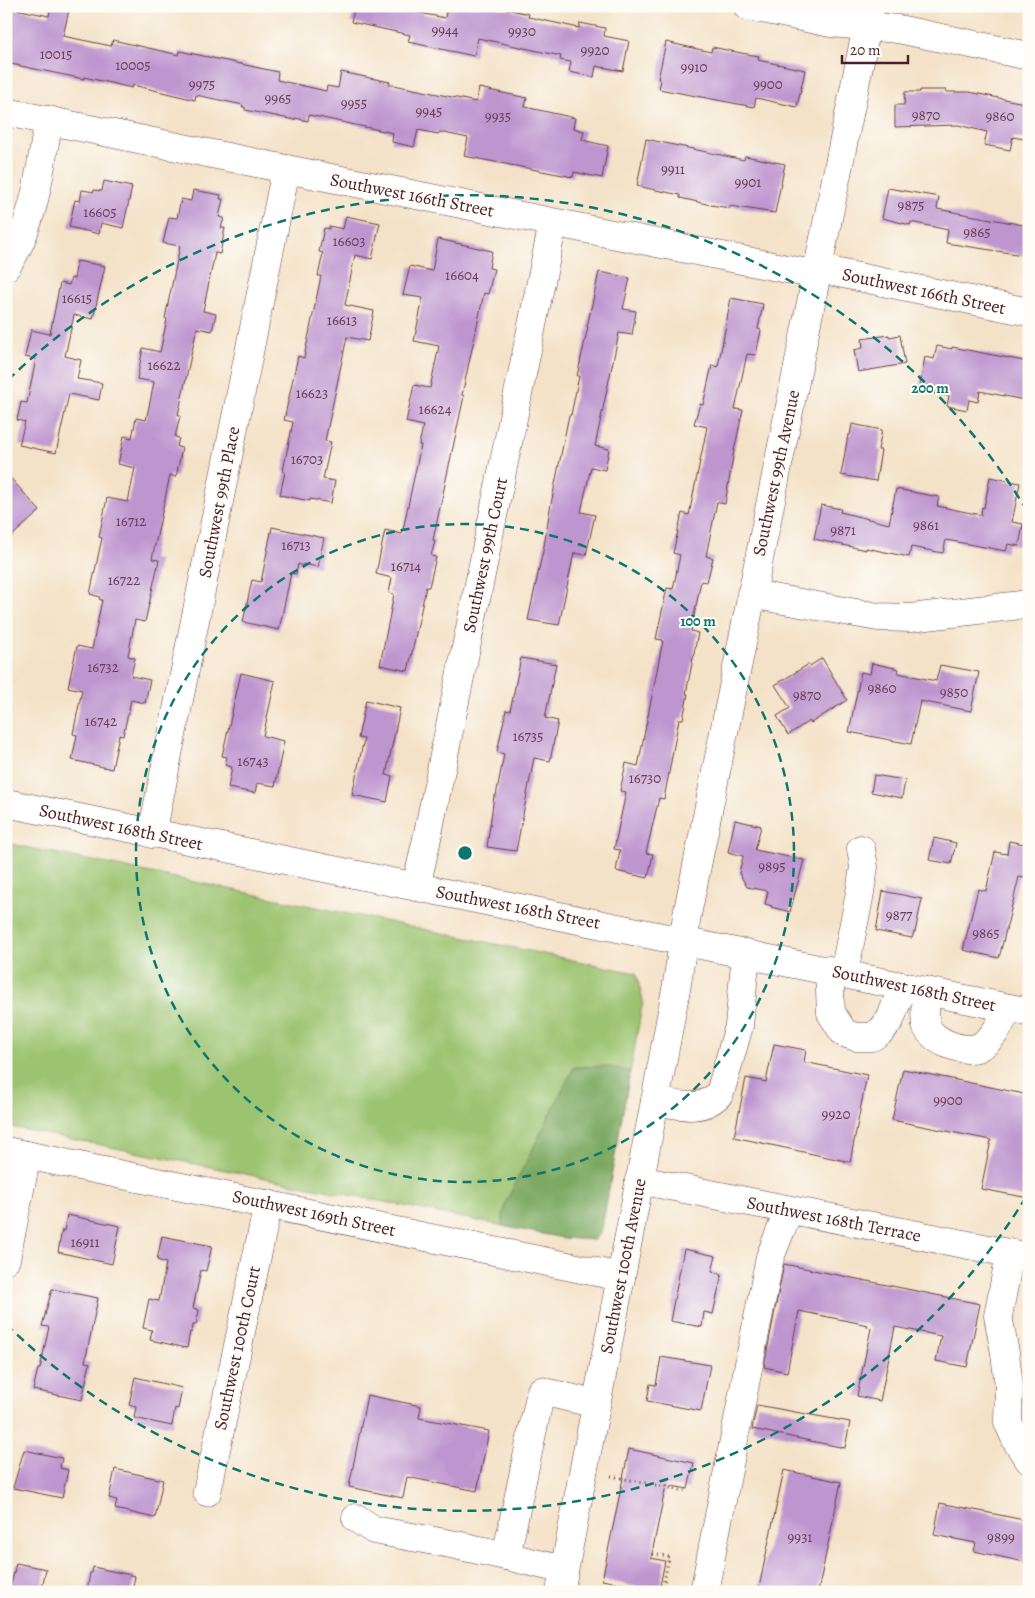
<svg xmlns="http://www.w3.org/2000/svg" width="1035" height="1598" font-family="Alegreya,serif">
	<style>
		.green { fill: #9bc36f; stroke: #72714d }
		.forest { fill: #7ca962; stroke: #636446 }
		.building { fill: #bd95cf }
		.lines { fill: none; stroke-linecap: round; stroke-linejoin: round }
		.minor-casing { stroke: #643c43; stroke-width: 29 }
		.path { stroke: #643c43; stroke-width: 3; stroke-dasharray: 1 4; stroke-linecap: butt }
		.minor { stroke: #fff; stroke-width: 28 }
		.ring { fill: none; stroke: #0f766e; stroke-width: 2.5; stroke-dasharray: 9 6 }
		.labels { text-anchor: middle; dominant-baseline: central; stroke-width: 4; stroke-linejoin: round; paint-order: stroke }
		.number-label { font-size: 15px; fill: #673c54 }
		.street-label { font-size: 18px; fill: #4a1f2b; stroke: #fdfcf7 }
		.centre { fill: #0f766e; stroke: #fdfcf7; stroke-width: 2.5 }
		.ring-label { font-size: 15px; text-anchor: middle; font-weight: bold; fill: #0f766e; stroke: #fdfcf7; stroke-width: 4; stroke-linejoin: round; paint-order: stroke }
	</style>
	<rect width="100%" height="100%" fill="#fdfcf7"/>
	<filter id="ink" filterUnits="userSpaceOnUse"><feTurbulence type="fractalNoise" baseFrequency=".02" numOctaves="2"/><feDisplacementMap in="SourceGraphic" scale="10" xChannelSelector="R" yChannelSelector="G"/><feConvolveMatrix kernelMatrix="1 2 1 2 8 2 1 2 1" color-interpolation-filters="sRGB"/></filter>
	<filter id="wash" filterUnits="userSpaceOnUse"><feTurbulence type="fractalNoise" baseFrequency=".0096" numOctaves="4" result="noise"/><feDisplacementMap in="SourceGraphic" scale="20" xChannelSelector="R" yChannelSelector="G"/><feGaussianBlur stdDeviation="1.12" result="paint"/><feColorMatrix in="noise" values="0 0 0 0 0 0 0 0 0 0 0 0 0 0 0 0 0 1.4 0 .05"/><feComposite in="paint" operator="in"/></filter>
	<g filter="url(#wash)">
		<rect width="100%" height="100%" fill="#f4e2c8"/>
		<polygon class="green" points="6,843 636,973 643,1001 601,1233 594,1240 563,1238 6,1126"/>
		<polygon class="forest" points="605,1066 630,1071 601,1233 594,1240 563,1238 502,1226 505,1204 574,1067"/>
		<g id="blocks">
			<g class="building">
				<polygon points="51,6 70,6 63,36 111,46 113,40 179,55 180,51 278,72 277,80 326,91 327,86 338,88 341,72 390,82 389,84 476,102 479,88 527,98 525,107 575,118 573,128 584,131 582,140 608,146 602,178 574,172 573,177 464,156 468,138 440,132 438,134 418,130 414,147 392,142 393,133 309,115 308,121 295,118 295,120 245,110 245,107 242,107 243,105 196,95 195,100 133,85 132,88 84,77 84,79 6,63 6,7 49,16"/>
				<polygon points="355,6 406,6 405,10 445,18 447,6 493,6 529,14 528,17 579,28 580,23 605,28 604,36 629,41 623,71 596,66 594,77 569,72 571,62 560,60 561,56 478,38 474,56 408,42 410,35 351,22"/>
				<polygon points="666,42 711,52 712,47 741,53 759,56 758,60 805,70 797,107 756,98 754,107 659,89 661,80 658,79"/>
				<polygon points="920,90 946,90 946,92 969,92 1029,104 1029,140 1013,137 1010,150 984,145 987,132 958,125 895,127 895,105 904,105 905,92 920,92"/>
				<polygon points="646,139 744,160 745,156 785,164 775,213 730,206 730,208 711,205 680,198 680,195 637,186"/>
				<polygon points="104,181 132,187 123,228 101,223 99,234 69,227 75,200 80,201 82,190 94,192 94,190 102,191"/>
				<polygon points="888,188 939,197 937,209 1029,226 1029,256 946,243 948,230 911,222 910,225 882,218"/>
				<polygon points="193,190 221,195 220,199 223,199 219,217 224,218 221,228 225,228 220,254 215,253 203,311 216,314 212,331 197,328 178,415 180,416 175,437 179,438 177,447 182,448 176,477 170,475 152,559 159,560 145,622 135,620 128,656 135,658 131,676 150,680 145,703 131,700 123,736 119,735 112,769 72,760 77,735 73,734 82,690 68,687 77,646 92,649 102,600 99,599 100,597 90,594 102,538 99,537 107,498 128,502 135,468 118,464 124,436 132,438 136,418 146,420 150,402 154,382 137,379 143,348 160,352 167,319 165,318 180,246 163,243 169,217 177,218 181,199 191,201"/>
				<polygon points="346,216 380,223 372,259 355,255 345,305 374,311 368,341 347,337 325,441 331,442 323,479 335,481 331,503 310,499 310,501 280,495 285,472 283,471 293,422 284,420 298,356 304,358 321,276 318,276 323,253 319,252 324,228 329,229 329,226 343,229"/>
				<polygon points="438,239 492,251 489,268 494,269 488,294 484,293 462,395 464,396 433,540 435,541 431,556 436,557 429,587 426,587 408,671 380,665 394,594 389,593 392,578 376,574 385,530 402,534 421,445 419,445 423,426 406,422 414,385 430,388 439,346 414,341 423,298 403,295 410,266 432,271"/>
				<polygon points="77,261 105,266 93,319 74,315 65,356 81,360 77,379 102,383 99,400 69,394 56,453 19,445 25,422 17,420 21,402 27,403 36,359 25,357 31,330 50,334 60,283 69,285 71,278 74,279"/>
				<polygon points="599,272 630,278 623,309 636,311 632,335 619,333 595,446 609,449 605,470 591,467 581,512 595,515 586,555 574,553 559,625 528,620 544,546 550,509 569,415 571,415 579,376 577,376 588,327 587,327"/>
				<polygon points="731,298 763,304 758,329 761,330 756,355 747,354 735,409 743,410 734,451 725,504 717,502 706,556 713,558 707,582 701,581 691,631 698,633 686,694 688,694 683,719 679,719 664,799 659,798 646,853 653,854 648,878 616,871 620,850 614,849 626,792 620,791 626,763 638,766 663,640 656,639 667,588 673,589 680,555 673,553 682,513 689,515 707,427 694,424 700,404 703,405 712,365 718,367"/>
				<polygon points="889,335 889,337 900,335 905,364 858,372 854,350 863,348 862,339"/>
				<polygon points="937,346 952,349 952,347 1029,362 1029,401 980,391 978,402 969,400 967,410 947,406 949,396 919,390 925,357 934,359"/>
				<polygon points="852,424 882,430 878,450 881,450 876,481 841,475 848,435 850,435"/>
				<polygon points="6,473 40,511 6,541"/>
				<polygon points="990,477 1020,483 1012,522 1023,524 1019,546 1008,544 1006,551 946,540 943,553 911,547 909,557 866,548 866,550 814,539 821,505 841,509 840,512 889,524 896,489 939,497 937,506 981,515 982,507 984,508"/>
				<polygon points="272,527 324,538 318,567 303,564 303,566 298,564 296,574 291,573 279,630 243,622 252,580 261,582"/>
				<polygon points="521,658 556,664 545,718 558,721 550,761 534,758 516,851 487,847 494,796 496,796 504,754 497,752 506,710 510,711"/>
				<polygon points="822,658 847,700 811,723 809,721 788,735 777,716 790,708 775,685 809,664 810,666"/>
				<polygon points="872,663 899,669 898,673 936,681 940,665 979,672 971,711 920,701 911,744 849,732 861,672 870,674"/>
				<polygon points="241,673 275,681 263,736 284,741 275,786 257,783 255,793 228,788 232,767 225,765 227,757 222,756"/>
				<polygon points="366,700 400,708 386,775 392,776 387,802 352,795 364,739 358,738"/>
				<polygon points="874,775 905,780 902,798 871,792"/>
				<polygon points="735,820 761,826 755,850 804,860 790,912 771,907 772,906 765,904 768,891 747,887 739,873 743,856 728,852"/>
				<polygon points="934,838 956,843 951,864 929,860"/>
				<polygon points="1009,841 1029,845 1029,864 1027,864 1024,878 1019,877 999,958 963,950 978,889 986,891 995,852 1007,854"/>
				<polygon points="883,891 922,899 915,932 914,932 912,938 876,931"/>
				<polygon points="774,1044 806,1050 804,1062 867,1075 850,1162 734,1137 746,1078 766,1082"/>
				<polygon points="903,1069 1029,1095 1029,1198 981,1189 991,1140 892,1120"/>
				<polygon points="67,1215 120,1226 112,1264 58,1252 62,1230 64,1231"/>
				<polygon points="162,1236 212,1246 206,1271 201,1270 193,1308 199,1310 196,1325 193,1325 192,1332 190,1332 187,1348 150,1340 152,1330 143,1328 149,1299 159,1301 166,1263 157,1260"/>
				<polygon points="684,1249 716,1256 712,1271 722,1274 713,1314 704,1312 702,1327 670,1321"/>
				<polygon points="784,1264 980,1304 967,1367 936,1361 941,1336 895,1327 880,1401 857,1396 871,1328 867,1327 868,1325 799,1311 787,1372 764,1367"/>
				<polygon points="52,1289 98,1298 85,1362 90,1363 82,1400 33,1390 38,1369 40,1369 49,1327 42,1326"/>
				<polygon points="661,1357 710,1365 701,1411 647,1401 650,1384 656,1385"/>
				<polygon points="135,1377 182,1388 178,1409 175,1408 172,1426 134,1418 136,1407 129,1405"/>
				<polygon points="367,1395 421,1406 419,1418 489,1431 477,1491 407,1477 403,1498 349,1487"/>
				<polygon points="757,1405 850,1422 845,1448 752,1429"/>
				<polygon points="629,1449 694,1463 688,1489 666,1485 651,1558 665,1561 659,1591 602,1580"/>
				<polygon points="24,1450 62,1458 60,1468 68,1470 62,1498 13,1488"/>
				<polygon points="115,1469 163,1480 155,1518 115,1509 117,1500 109,1498"/>
				<polygon points="784,1470 841,1482 818,1592 758,1592"/>
				<polygon points="940,1503 1029,1521 1029,1563 974,1551 976,1543 934,1535"/>
				<polygon points="16,1563 46,1569 41,1592 22,1592 10,1589"/>
				<polygon points="93,1567 135,1576 132,1592 87,1592 90,1573 92,1573"/>
			</g>
		</g>
	</g>
	<g filter="url(#ink)">
		<use href="#blocks" fill-opacity="0" stroke="#643c43" stroke-width="1"/>
		<g class="lines">
			<defs>
				<g id="minor">
					<polyline points="747,6 831,23 898,29 1029,56"/>
					<polyline points="6,112 286,169 817,275"/>
					<path d="M6 267C14 255 21 242 25 229 38 196 42 155 49 120"/>
					<polyline points="819,269 1029,312"/>
					<polyline points="751,594 878,617 910,618 1029,604"/>
					<path d="M6 803C347 874 688 941 1029 1012"/>
					<polyline points="152,834 286,169"/>
					<polyline points="416,887 426,843 553,223"/>
					<polyline points="829,970 831,1013 844,1033 856,1037 872,1037 881,1031 890,1020 903,986"/>
					<polyline points="844,973 859,898 864,867 861,849"/>
					<path d="M926 991C926 1000 924 1017 926 1025 931 1041 964 1054 979 1047 994 1039 1001 1023 1008 1008"/>
					<path d="M655 1101C678 1105 702 1113 720 1093L739 1026 746 953"/>
					<polyline points="6,1151 621,1277"/>
					<polyline points="639,1180 1029,1257"/>
					<polyline points="1010,1254 998,1316 1005,1353 1009,1386 1008,1422 1017,1442 1029,1460"/>
					<polyline points="6,1259 27,1155"/>
					<polyline points="207,1492 268,1204"/>
					<polyline points="356,1518 374,1530 456,1545 506,1556"/>
					<polyline points="564,1570 506,1556 541,1391 596,1404"/>
					<polyline points="560,1592 655,1101 677,984 687,915 871,6"/>
					<polyline points="704,1592 770,1257 789,1210"/>
				</g>
			</defs>
			<use href="#minor" class="minor-casing"/>
			<g class="path">
				<polyline points="611,1476 685,1491"/>
				<polyline points="653,1554 669,1557 662,1592"/>
			</g>
			<use href="#minor" class="minor"/>
		</g>
	</g>
	<g class="ring">
		<circle cx="465" cy="853" r="329"/>
		<path d="M1026 1197A658 658 0 0 1 8 1326M8 380A658 658 0 0 1 1026 509"/>
	</g>
	<g class="labels">
		<g class="number-label">
			<text x="445" y="30">9944</text>
			<text x="522" y="31">9930</text>
			<text x="595" y="50">9920</text>
			<text x="56" y="54">10015</text>
			<text x="133" y="65">10005</text>
			<text x="694" y="67">9910</text>
			<text x="202" y="84">9975</text>
			<text x="768" y="84">9900</text>
			<text x="278" y="98">9965</text>
			<text x="354" y="103">9955</text>
			<text x="429" y="111">9945</text>
			<text x="926" y="115">9870</text>
			<text x="498" y="116">9935</text>
			<text x="1000" y="116">9860</text>
			<text x="673" y="169">9911</text>
			<text x="748" y="182">9901</text>
			<text x="911" y="205">9875</text>
			<text x="100" y="212">16605</text>
			<text x="977" y="232">9865</text>
			<text x="349" y="241">16603</text>
			<text x="462" y="275">16604</text>
			<text x="77" y="298">16615</text>
			<text x="342" y="320">16613</text>
			<text x="164" y="365">16622</text>
			<text x="312" y="393">16623</text>
			<text x="435" y="409">16624</text>
			<text x="307" y="459">16703</text>
			<text x="131" y="521">16712</text>
			<text x="926" y="525">9861</text>
			<text x="843" y="530">9871</text>
			<text x="296" y="545">16713</text>
			<text x="406" y="566">16714</text>
			<text x="124" y="580">16722</text>
			<text x="103" y="667">16732</text>
			<text x="882" y="688">9860</text>
			<text x="954" y="692">9850</text>
			<text x="807" y="695">9870</text>
			<text x="101" y="721">16742</text>
			<text x="528" y="736">16735</text>
			<text x="253" y="761">16743</text>
			<text x="645" y="778">16730</text>
			<text x="772" y="866">9895</text>
			<text x="899" y="915">9877</text>
			<text x="986" y="933">9865</text>
			<text x="948" y="1100">9900</text>
			<text x="836" y="1114">9920</text>
			<text x="85" y="1242">16911</text>
			<text x="800" y="1537">9931</text>
			<text x="1001" y="1537">9899</text>
		</g>
		<g class="street-label">
			<text transform="translate(412 195) rotate(11)">Southwest 166th Street</text>
			<text transform="translate(924 291) rotate(12)">Southwest 166th Street</text>
			<text transform="translate(776 473) rotate(-78)">Southwest 99th Avenue</text>
			<text transform="translate(219 502) rotate(-79)">Southwest 99th Place</text>
			<text transform="translate(485 555) rotate(-78)">Southwest 99th Court</text>
			<text transform="translate(121 827) rotate(12)">Southwest 168th Street</text>
			<text transform="translate(518 907) rotate(11)">Southwest 168th Street</text>
			<text transform="translate(914 988) rotate(12)">Southwest 168th Street</text>
			<text transform="translate(314 1213) rotate(12)">Southwest 169th Street</text>
			<text transform="translate(834 1219) rotate(11)">Southwest 168th Terrace</text>
			<text transform="translate(623 1266) rotate(-79)">Southwest 100th Avenue</text>
			<text transform="translate(237 1348) rotate(-78)">Southwest 100th Court</text>
		</g>
	</g>
	<circle cx="465" cy="853" r="8" class="centre"/>
	<g class="ring-label">
		<text x="930" y="393">200 m</text>
		<text x="698" y="626">100 m</text>
	</g>
	<rect width="1035" height="1598" fill="none" stroke="#fdfcf7" stroke-width="25"/>
	<path d="M842 55v8h66v-8" fill="none" stroke="#4a1f2b" stroke-width="2.5"/>
	<text x="850" y="55" font-size="15" fill="#4a1f2b" stroke="#fdfcf7" stroke-width="4" paint-order="stroke">20 m</text>
</svg>
